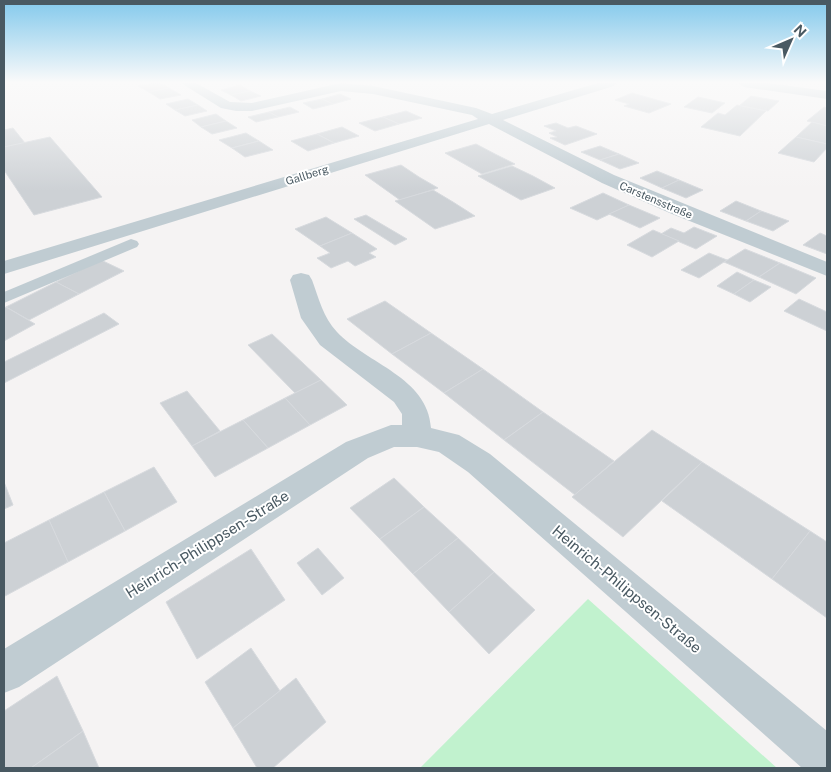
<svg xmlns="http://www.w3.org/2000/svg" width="831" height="772" font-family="'Public Sans',sans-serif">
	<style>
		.green { fill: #c1f2ce }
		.building { fill: #cdd1d5; stroke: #d7dade }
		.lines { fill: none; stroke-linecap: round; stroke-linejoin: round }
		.lane { fill: #c0ccd2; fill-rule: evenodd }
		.street { fill: #c0ccd2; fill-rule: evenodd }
		.labels { text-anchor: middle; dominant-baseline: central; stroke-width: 4; stroke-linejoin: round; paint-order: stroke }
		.far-street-label { font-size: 11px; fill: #495962; stroke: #fff }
		.near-street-label { font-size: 15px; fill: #495962; stroke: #fff }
	</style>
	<rect width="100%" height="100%" fill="#f5f3f3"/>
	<polygon class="green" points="588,599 777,768 420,768"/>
	<g class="building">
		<polygon points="152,83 160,83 169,88 149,92 138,86"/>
		<polygon points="240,85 250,91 231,95 221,90"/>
		<polygon points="169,88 181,95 160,99 149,92"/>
		<polygon points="250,91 261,96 241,101 231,95"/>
		<polygon points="632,93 671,104 649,113 624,106 629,104 615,100"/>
		<polygon points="340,94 351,99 333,104 322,99"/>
		<polygon points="751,96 779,101 768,111 739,106"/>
		<polygon points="698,97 725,103 712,113 684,107"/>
		<polygon points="188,99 198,105 175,110 166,104"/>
		<polygon points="322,99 333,104 313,109 303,103"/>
		<polygon points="198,105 207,111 185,116 175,110"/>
		<polygon points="737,105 766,111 740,136 701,127 718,113 725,115"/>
		<polygon points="290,107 299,112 278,117 269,112"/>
		<polygon points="824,107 827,108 827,126 807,121"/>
		<polygon points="406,111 422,118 399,124 383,117"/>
		<polygon points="269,112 278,117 256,122 248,117"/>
		<polygon points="216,114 226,121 201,127 192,120"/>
		<polygon points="383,117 399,124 375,131 359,123"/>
		<polygon points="226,121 237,128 212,134 201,127"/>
		<polygon points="812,122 827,126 827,144 796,137"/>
		<polygon points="556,123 568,128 576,126 597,134 565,145 550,138 557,137 549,133 556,131 544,126"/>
		<polygon points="342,127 359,136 334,143 317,134"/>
		<polygon points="13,128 25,143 4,147 4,130"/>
		<polygon points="246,133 259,141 232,148 219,140"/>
		<polygon points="317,134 334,143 308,151 291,141"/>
		<polygon points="50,137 102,197 34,215 4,170 4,147"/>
		<polygon points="796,137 827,144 827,148 814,162 778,153"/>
		<polygon points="259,141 273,150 245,157 232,148"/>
		<polygon points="476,144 495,154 515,164 482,174 445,153"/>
		<polygon points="600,146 619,154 600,160 581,152"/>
		<polygon points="619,154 639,163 620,169 600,160"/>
		<polygon points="401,165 419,177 438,188 400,200 365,175"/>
		<polygon points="512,166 533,176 555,188 521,200 478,176"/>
		<polygon points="657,171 679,180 662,188 640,178"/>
		<polygon points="679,180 703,190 686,198 662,188"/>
		<polygon points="433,190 453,202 475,216 435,229 395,201"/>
		<polygon points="603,193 629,205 597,220 570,208"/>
		<polygon points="736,201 761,211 746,221 720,211"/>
		<polygon points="629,205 660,218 640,228 609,214"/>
		<polygon points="761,211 789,221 773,231 746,221"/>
		<polygon points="366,215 407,239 395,245 354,219"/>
		<polygon points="326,217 352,233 320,246 295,229"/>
		<polygon points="694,227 717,236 696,249 661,234 671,228 684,233"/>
		<polygon points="653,230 679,241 652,257 627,245"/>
		<polygon points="352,233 377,249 369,253 376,257 355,266 348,261 331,268 317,258 330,253 320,246"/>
		<polygon points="820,233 827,236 827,254 803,245"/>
		<polygon points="745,249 780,263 759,277 724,262"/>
		<polygon points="709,253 727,260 699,278 681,270"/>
		<polygon points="101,260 124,271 79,294 56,282"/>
		<polygon points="780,263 816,278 796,294 759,277"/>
		<polygon points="737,272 754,280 734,294 717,286"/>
		<polygon points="754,280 771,287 750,302 734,294"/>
		<polygon points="56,282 79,294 29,320 6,307"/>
		<polygon points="799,299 827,312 827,331 784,311"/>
		<polygon points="385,301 431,333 392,354 347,319"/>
		<polygon points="6,307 35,324 4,341 4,308"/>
		<polygon points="104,313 119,324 4,383 4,362"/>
		<polygon points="431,333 483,369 444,393 392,354"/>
		<polygon points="272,334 321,380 295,393 248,345"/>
		<polygon points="483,369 543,412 504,440 444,393"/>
		<polygon points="321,380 347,405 310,425 285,398"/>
		<polygon points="187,391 220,431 192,446 160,403"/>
		<polygon points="285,398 310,425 268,448 243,420"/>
		<polygon points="543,412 614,461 575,495 504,440"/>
		<polygon points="243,420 268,448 215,477 192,446"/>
		<polygon points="652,430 702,462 623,537 572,497"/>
		<polygon points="702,462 810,531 772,579 662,501"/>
		<polygon points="154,467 177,502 125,531 104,492"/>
		<polygon points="394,478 424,507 380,539 350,508"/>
		<polygon points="4,482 13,505 4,509"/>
		<polygon points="104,492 125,531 68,562 49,520"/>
		<polygon points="424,507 458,538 413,574 380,539"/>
		<polygon points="49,520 68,562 5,596 4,591 4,543"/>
		<polygon points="810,531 827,542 827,618 772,579"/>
		<polygon points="458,538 494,572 449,612 413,574"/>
		<polygon points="318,548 344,578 322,595 297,563"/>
		<polygon points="251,549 285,600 197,659 166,602"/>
		<polygon points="494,572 535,610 489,654 449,612"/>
		<polygon points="251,648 280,691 233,728 205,682"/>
		<polygon points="57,676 83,731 31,768 4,768 4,711"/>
		<polygon points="296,678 326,722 273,768 257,768 233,728"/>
		<polygon points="83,731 99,768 31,768"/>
	</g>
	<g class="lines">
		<polygon class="lane" points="131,239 137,241 139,244 137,247 4,303 4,292"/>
		<g class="street">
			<polygon points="181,83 196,83 230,102 252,103 341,83 373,86 476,108 492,114 598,83 616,83 614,86 503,120 614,175 827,262 827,276 672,214 602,183 489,124 4,274 4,261 478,119 472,115 373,94 341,91 252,111 236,111 221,108"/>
			<polygon points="738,83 768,83 827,91 827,99 744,87"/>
			<path d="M301 273 309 275 312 280C319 299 323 317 337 332 367 364 428 377 431 428L459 435 490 454 827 731V768H802L468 472 439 452 417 447H394L368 458 19 687 4 693V649L346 442 391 425H402V414L394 402 320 345 301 318 290 280 293 275Z"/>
		</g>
	</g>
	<linearGradient id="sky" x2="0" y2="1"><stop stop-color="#83c9ec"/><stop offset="0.43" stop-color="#fafafa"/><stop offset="1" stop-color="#fafafa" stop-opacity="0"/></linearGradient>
	<rect width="831" height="191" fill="url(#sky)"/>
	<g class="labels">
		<g class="far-street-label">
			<text transform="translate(307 175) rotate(-17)">Gallberg</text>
			<text transform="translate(656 200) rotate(23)">Carstensstraße</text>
		</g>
		<g class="near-street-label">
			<text transform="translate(207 544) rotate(-32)">Heinrich-Philippsen-Straße</text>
			<text transform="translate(627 589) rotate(40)">Heinrich-Philippsen-Straße</text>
		</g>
	</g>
	<rect width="831" height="772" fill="none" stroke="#495962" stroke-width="10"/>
	<g transform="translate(791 40) rotate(45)" stroke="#ffffff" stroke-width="4" paint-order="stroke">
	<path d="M0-4L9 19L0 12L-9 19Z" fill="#495962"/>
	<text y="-8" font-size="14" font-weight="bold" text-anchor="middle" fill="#495962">N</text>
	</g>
</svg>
